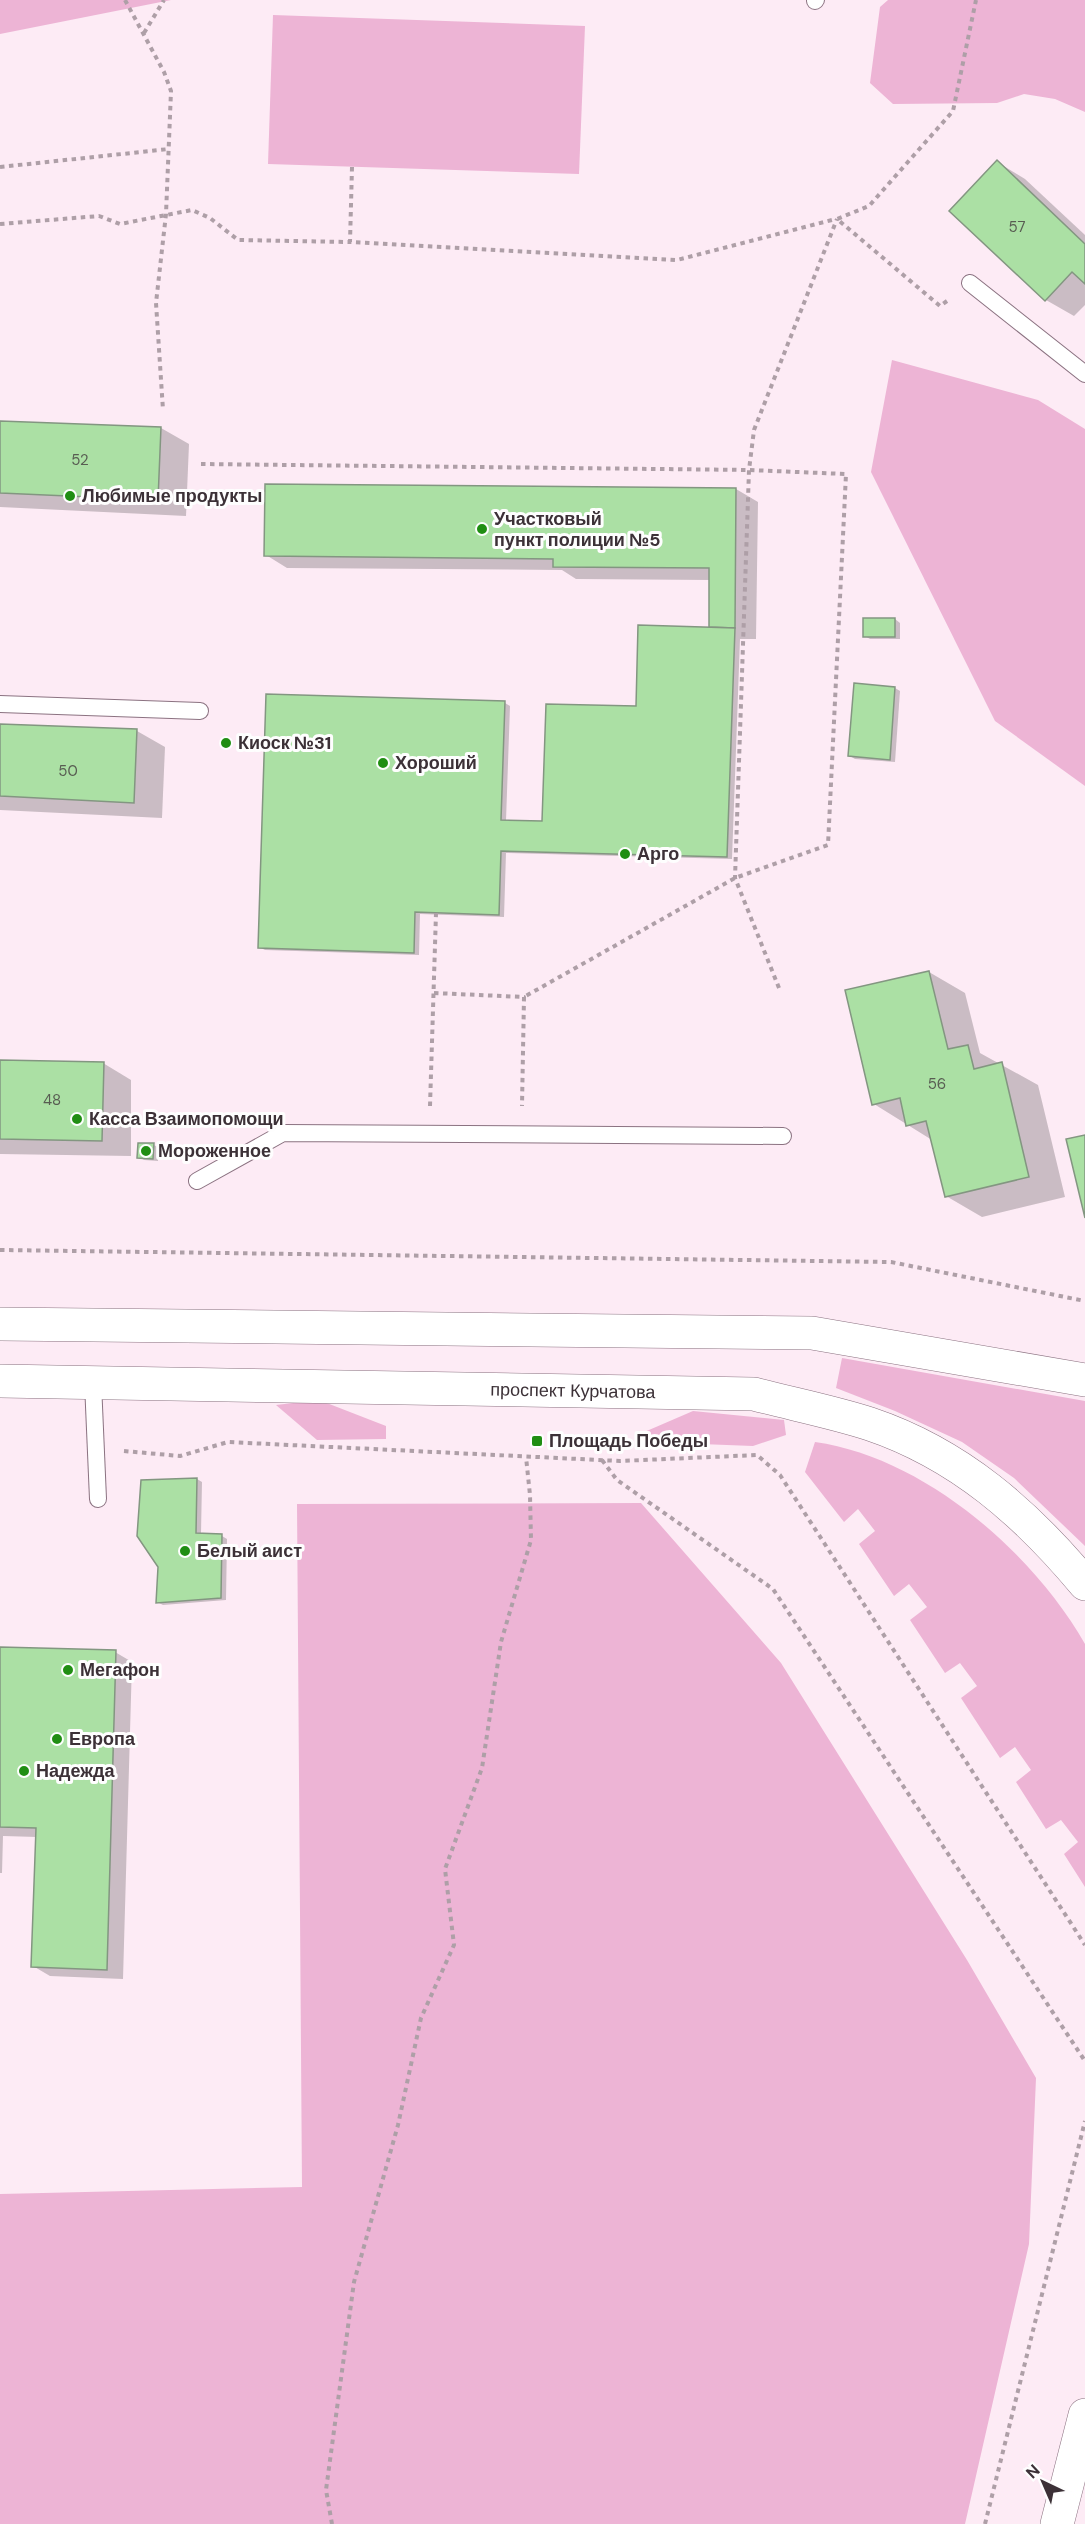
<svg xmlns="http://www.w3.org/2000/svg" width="1085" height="2524" font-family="'DM Sans',sans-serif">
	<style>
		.green { fill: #edb4d5 }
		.shadow { fill: #0003 }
		.building { fill: #abe0a4; stroke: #839681; stroke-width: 1.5 }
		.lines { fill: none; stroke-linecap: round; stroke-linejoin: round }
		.lane-casing { stroke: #8b7281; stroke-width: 18 }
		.secondary-casing { stroke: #8b7281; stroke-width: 34 }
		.path { stroke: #ae9fa7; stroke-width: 4; stroke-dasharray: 4.5 4.5; stroke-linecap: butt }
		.lane { stroke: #fff; stroke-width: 16 }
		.secondary { stroke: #fff; stroke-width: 33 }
		.poi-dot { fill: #208e13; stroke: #fefefe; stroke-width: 2 }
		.labels { text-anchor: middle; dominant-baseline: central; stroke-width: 6; stroke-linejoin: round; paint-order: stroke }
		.number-label { font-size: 15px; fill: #585d52 }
		.poi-label { font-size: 18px; font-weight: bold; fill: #3c3137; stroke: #fefefe; text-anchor: start }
		.street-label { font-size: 18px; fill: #3c3137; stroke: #fefefe }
	</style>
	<rect width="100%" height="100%" fill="#fdebf5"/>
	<g class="green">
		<polygon points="0,0 171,0 0,34"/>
		<polygon points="888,0 1085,0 1085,112 1055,99 1024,94 997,103 893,104 870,83 880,7"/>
		<polygon points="273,15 585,26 579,174 268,164"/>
		<polygon points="892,360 1038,400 1085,429 1085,786 995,721 871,472"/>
		<polygon points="842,1358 1085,1401 1085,1546 1014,1478 962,1442 895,1411 836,1388"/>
		<polygon points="319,1400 386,1426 386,1439 317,1440 276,1405"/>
		<polygon points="693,1411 784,1420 786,1435 753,1446 648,1442 642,1433"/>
		<path d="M815 1442C923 1457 1033 1552 1085 1644V1887L1064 1854 1078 1842 1061 1820 1046 1829 1016 1782 1031 1770 1015 1747 1000 1758 961 1698 977 1686 960 1663 945 1673 910 1620 927 1607 909 1584 894 1596 859 1544 875 1531 858 1509 844 1522 805 1472Z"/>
		<polygon points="641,1503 781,1663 967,1960 1036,2078 1029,2244 965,2524 0,2524 0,2194 302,2187 297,1504"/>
	</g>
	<g class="shadow">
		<polygon points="997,162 1025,179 1085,235 1085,305 1074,316 1046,300"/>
		<polygon points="0,422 161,428 189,444 186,516 0,507"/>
		<polygon points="266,485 736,489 758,502 756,639 740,639 732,859 506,853 504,917 420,914 419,955 265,950 259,947 505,703 510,706 506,821 543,822 637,708 710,629 711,580 576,579 562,570 287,568 266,555"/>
		<polygon points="895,619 900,623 900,639 870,639 865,636"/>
		<polygon points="895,688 900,691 895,762 855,759 850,756"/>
		<polygon points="0,725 137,731 165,747 162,818 0,810"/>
		<polygon points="929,972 965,993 980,1053 1038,1085 1065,1197 982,1217 946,1196 932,1140 874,1104"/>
		<polygon points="0,1062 103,1063 131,1080 131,1156 0,1154"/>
		<polygon points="154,1145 159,1148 158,1161 144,1160 139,1157"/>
		<polygon points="197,1479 202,1482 201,1534 222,1536 227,1539 226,1600 163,1605 157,1602"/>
		<polygon points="0,1648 115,1652 132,1662 123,1979 50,1976 33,1966 37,1837 3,1836 2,1873 0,1873"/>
	</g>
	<g class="building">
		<polygon points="997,160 1085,244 1085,284 1072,272 1045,301 949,211"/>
		<polygon points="0,421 161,427 158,500 0,493"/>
		<polygon points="265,484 736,488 735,628 709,627 709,568 553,567 553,559 264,556"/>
		<rect x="863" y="618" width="32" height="19"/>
		<polygon points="638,625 735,628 727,857 501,851 499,915 415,912 414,953 258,948 266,694 505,701 501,820 542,821 546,704 636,706"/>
		<polygon points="854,683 895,687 890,760 848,756"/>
		<polygon points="0,724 137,729 134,803 0,796"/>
		<polygon points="929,971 948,1049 968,1045 974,1069 1002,1062 1029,1177 945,1197 926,1121 906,1126 900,1098 872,1105 845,990"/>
		<polygon points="0,1060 104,1062 102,1141 0,1139"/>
		<polygon points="1085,1135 1085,1218 1066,1139"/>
		<polygon points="138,1143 154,1143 153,1159 137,1158"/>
		<polygon points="197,1478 196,1533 222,1534 221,1598 156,1603 158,1567 137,1536 141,1480"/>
		<polygon points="0,1647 116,1650 107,1970 31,1967 36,1828 0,1827"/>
	</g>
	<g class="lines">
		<defs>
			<g id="lane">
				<polyline points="815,1 816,0"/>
				<polyline points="970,283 1085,374"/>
				<polyline points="0,704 200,711"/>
				<polyline points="197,1181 283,1133 783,1136"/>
				<polyline points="93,1383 98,1499"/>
			</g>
			<g id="secondary">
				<polyline points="0,1324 812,1333 1085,1380"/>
				<path id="s1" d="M0 1381 754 1394C792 1404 833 1412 870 1424 959 1454 1026 1513 1085 1584"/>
				<polyline points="1057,2524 1085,2415"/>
			</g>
		</defs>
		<use href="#lane" class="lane-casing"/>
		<use href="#secondary" class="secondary-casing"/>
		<g class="path">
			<polyline points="125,0 164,72 171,91 166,214 156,303 163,410"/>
			<polyline points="144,33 164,0"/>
			<polyline points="0,167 169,149"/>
			<polyline points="352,167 350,242 677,260 836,219"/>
			<polyline points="0,224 99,216 120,224 192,210 210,218 238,240 350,242"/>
			<polyline points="947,301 940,306 837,219 869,206 953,111 976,0"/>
			<polyline points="201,464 749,470 846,474 828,845 735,878 524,997"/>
			<polyline points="779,988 735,878 749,470 754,430 837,219"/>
			<polyline points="434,993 524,997 522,1106"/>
			<polyline points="430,1106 436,913"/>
			<polyline points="0,1250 891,1262 1085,1301"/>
			<polyline points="124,1451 180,1456 228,1442 620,1461 757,1455 780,1475 1085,1945"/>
			<polyline points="602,1460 617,1480 773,1589 1085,2061"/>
			<polyline points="332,2524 326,2490 354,2282 398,2125 421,2018 454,1945 445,1869 482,1768 501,1642 531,1540 530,1495 526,1457"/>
			<polyline points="985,2524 1085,2121"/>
		</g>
		<use href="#lane" class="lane"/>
		<use href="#secondary" class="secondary"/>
	</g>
	<g class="poi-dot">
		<circle cx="70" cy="496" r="6"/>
		<circle cx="482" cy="529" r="6"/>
		<circle cx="226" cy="743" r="6"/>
		<circle cx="383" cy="763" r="6"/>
		<circle cx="625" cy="854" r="6"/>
		<circle cx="77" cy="1119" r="6"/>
		<circle cx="146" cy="1151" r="6"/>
		<rect x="531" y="1435" width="12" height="12" rx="3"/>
		<circle cx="185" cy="1551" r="6"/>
		<circle cx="68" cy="1670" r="6"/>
		<circle cx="57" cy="1739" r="6"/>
		<circle cx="24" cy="1771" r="6"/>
	</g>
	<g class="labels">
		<g class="number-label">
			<text x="1017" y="227">57</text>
			<text x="80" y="460">52</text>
			<text x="68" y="771">50</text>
			<text x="937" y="1084">56</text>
			<text x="52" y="1100">48</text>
		</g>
		<g class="poi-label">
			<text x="82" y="496">Любимые продукты</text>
			<text x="494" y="519">Участковый<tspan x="494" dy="21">пункт полиции №5</tspan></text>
			<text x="238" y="743">Киоск №31</text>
			<text x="395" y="763">Хороший</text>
			<text x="637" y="854">Арго</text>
			<text x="89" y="1119">Касса Взаимопомощи</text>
			<text x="158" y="1151">Мороженное</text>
			<text x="549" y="1441">Площадь Победы</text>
			<text x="197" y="1551">Белый аист</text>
			<text x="80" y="1670">Мегафон</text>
			<text x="69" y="1739">Европа</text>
			<text x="36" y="1771">Надежда</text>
		</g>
		<g class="street-label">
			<text stroke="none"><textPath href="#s1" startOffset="573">проспект Курчатова</textPath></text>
		</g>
	</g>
	<g transform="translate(1043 2482) rotate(316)" stroke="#fefefe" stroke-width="4.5" paint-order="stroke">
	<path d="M0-4.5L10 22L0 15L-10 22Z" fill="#3c3137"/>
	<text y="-9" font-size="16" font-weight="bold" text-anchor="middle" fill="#3c3137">N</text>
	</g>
</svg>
